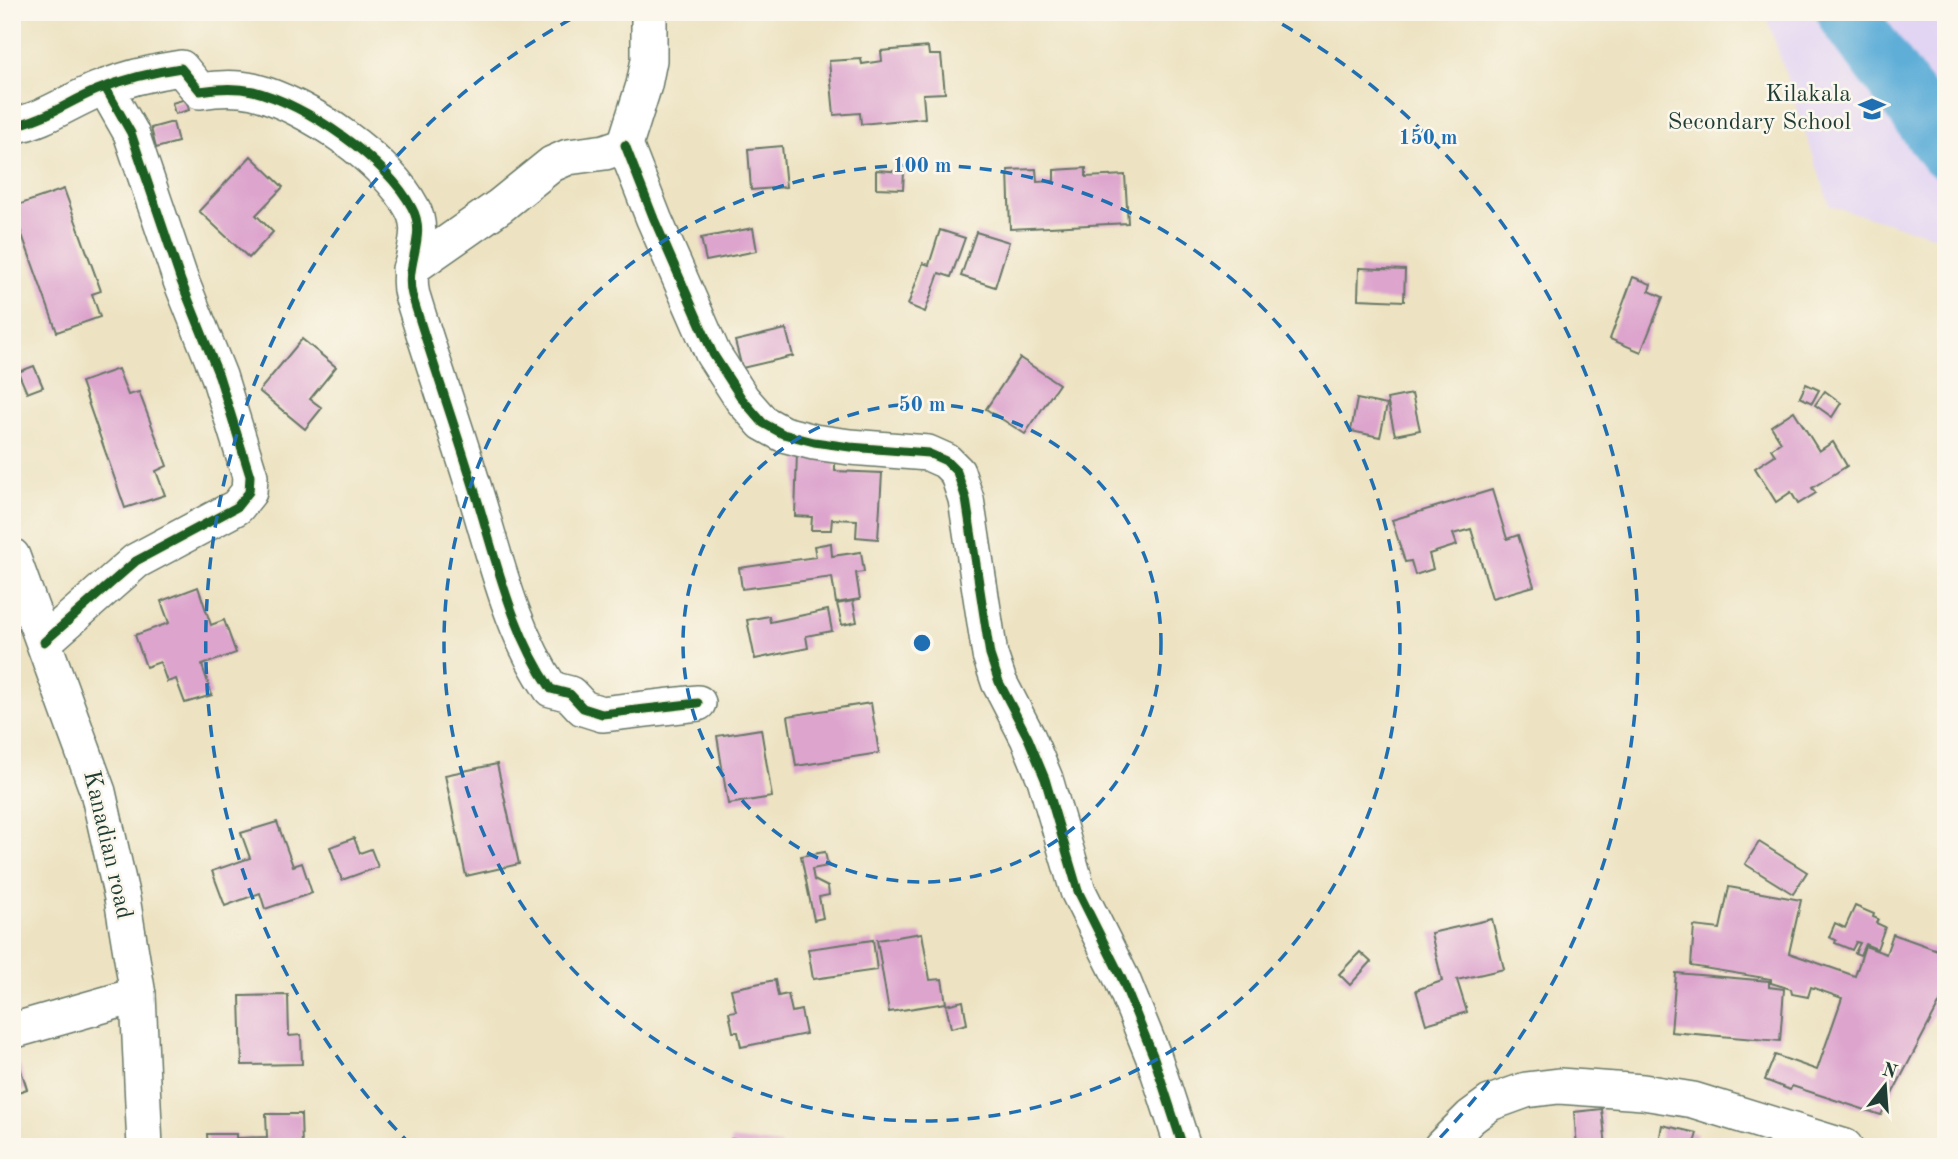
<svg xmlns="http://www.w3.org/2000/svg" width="1958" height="1159" font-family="'Old Standard TT',serif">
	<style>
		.built { fill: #e2d4f3 }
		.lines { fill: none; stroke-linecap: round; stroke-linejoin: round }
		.river { stroke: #5eaed8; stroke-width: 58 }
		.building { fill: #dda4cd }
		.minor-casing { stroke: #677766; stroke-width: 38 }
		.minor { stroke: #fff; stroke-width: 35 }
		.cycleway-casing { stroke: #fbf7ec; stroke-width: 13 }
		.cycleway { stroke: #1b5e20; stroke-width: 9 }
		.ring { fill: none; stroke: #1f6fb2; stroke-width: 3.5; stroke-dasharray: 12 9 }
		.labels { text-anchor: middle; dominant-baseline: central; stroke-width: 5; stroke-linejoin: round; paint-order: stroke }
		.poi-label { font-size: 24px; fill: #1f3d34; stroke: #fbf7ec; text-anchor: end }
		.street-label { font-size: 24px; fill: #1f3d34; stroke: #fbf7ec }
		.centre { fill: #1f6fb2; stroke: #fbf7ec; stroke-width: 3.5 }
		.ring-label { font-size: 21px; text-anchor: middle; font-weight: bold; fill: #1f6fb2; stroke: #fbf7ec; stroke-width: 5; stroke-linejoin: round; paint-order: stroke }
	</style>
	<rect width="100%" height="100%" fill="#fbf7ec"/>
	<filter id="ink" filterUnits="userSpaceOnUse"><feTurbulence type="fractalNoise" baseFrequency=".0143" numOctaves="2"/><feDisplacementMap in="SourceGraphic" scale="14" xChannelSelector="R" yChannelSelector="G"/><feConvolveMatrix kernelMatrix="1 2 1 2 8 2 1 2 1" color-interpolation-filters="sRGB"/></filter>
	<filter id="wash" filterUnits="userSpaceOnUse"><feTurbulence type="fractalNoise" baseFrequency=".00686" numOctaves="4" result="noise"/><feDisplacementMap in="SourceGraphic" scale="28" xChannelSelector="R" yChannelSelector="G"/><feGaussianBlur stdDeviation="1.57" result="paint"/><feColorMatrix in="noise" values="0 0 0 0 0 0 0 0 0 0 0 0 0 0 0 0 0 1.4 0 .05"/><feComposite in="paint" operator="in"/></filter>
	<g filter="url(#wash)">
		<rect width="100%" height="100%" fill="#ede3c2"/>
		<polygon class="built" points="1765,12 1946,12 1946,239 1830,206"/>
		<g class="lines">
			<polyline class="river" points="1845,12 1946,150"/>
		</g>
		<g id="blocks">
			<g class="building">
				<polygon points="928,47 929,55 941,55 945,93 923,94 925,118 861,124 860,113 834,115 829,61 861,59 862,64 882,61 881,51"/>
				<polygon points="186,99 189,110 175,114 172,103"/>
				<polygon points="173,122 178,142 156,148 151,128"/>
				<polygon points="782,146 786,187 751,190 748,149"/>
				<polygon points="251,156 283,187 256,215 273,232 249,258 199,211"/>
				<polygon points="1086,168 1086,177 1125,175 1128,223 1010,229 1008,170 1036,169 1037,182 1054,181 1054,170"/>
				<polygon points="876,170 904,172 903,189 876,188"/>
				<polygon points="64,189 101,291 92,294 100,317 57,332 12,207"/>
				<polygon points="753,228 757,251 706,261 701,238"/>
				<polygon points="940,230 965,238 951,277 939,273 925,312 908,305 923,263 929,265"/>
				<polygon points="976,232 1009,242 995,287 961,276"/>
				<polygon points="1359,268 1405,270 1404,301 1358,299"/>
				<polygon points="1633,277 1651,284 1649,291 1663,297 1641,352 1610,339"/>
				<polygon points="786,329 793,356 742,368 735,341"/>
				<polygon points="302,339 336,367 310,399 322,408 305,429 259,391"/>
				<polygon points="1020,358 1059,384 1025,434 986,409"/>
				<polygon points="34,366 43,387 27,393 18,372"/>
				<polygon points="118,369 128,395 139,392 167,466 156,471 165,495 125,508 81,382"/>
				<polygon points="1806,384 1819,390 1812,403 1800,397"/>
				<polygon points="1825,391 1841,403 1832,417 1815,405"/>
				<polygon points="1412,394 1420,430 1395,435 1387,399"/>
				<polygon points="1357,399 1387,405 1380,437 1351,431"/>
				<polygon points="1794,411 1819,451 1833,442 1847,466 1812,488 1816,493 1798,504 1791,492 1776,502 1755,468 1775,455 1771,449 1781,442 1771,426"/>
				<polygon points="797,452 835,453 835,471 882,473 878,539 856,537 857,520 832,519 831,530 811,530 812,517 795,516"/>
				<polygon points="1492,490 1507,539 1518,535 1534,586 1492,598 1471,529 1453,534 1457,545 1429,554 1433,569 1415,575 1411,561 1405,562 1392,520"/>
				<polygon points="831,543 832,556 861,552 864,572 856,573 860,599 836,603 832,577 742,589 739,568 816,557 814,546"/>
				<polygon points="198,587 211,625 224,620 236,653 202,665 212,695 185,703 176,679 167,682 160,662 146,667 135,635 169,623 161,601"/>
				<polygon points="853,601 857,622 842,625 837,604"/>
				<polygon points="828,610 832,631 806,636 808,648 755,659 747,620 769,616 770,622"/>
				<polygon points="871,703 879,753 796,766 788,716"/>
				<polygon points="761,729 772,797 728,804 717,736"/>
				<polygon points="497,764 519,864 466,876 445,775"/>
				<polygon points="277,822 293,866 302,863 312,893 265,909 260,893 225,906 212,871 250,858 241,833"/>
				<polygon points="354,838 360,853 371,849 378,867 342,880 330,847"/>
				<polygon points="1759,842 1807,872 1793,894 1745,864"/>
				<polygon points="825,852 828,866 812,869 814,880 828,887 829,895 819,897 823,918 814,920 801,856"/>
				<polygon points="1729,887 1801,900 1789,953 1855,976 1865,946 1886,954 1893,934 1946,953 1946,991 1881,1115 1792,1086 1790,1090 1765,1080 1775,1055 1817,1070 1842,998 1811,987 1808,997 1792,994 1791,989 1771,983 1771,979 1691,966 1694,926 1720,929"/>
				<polygon points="1855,906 1874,914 1873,917 1878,919 1876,923 1885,927 1877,949 1865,944 1860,955 1855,953 1860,943 1856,942 1852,950 1835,943 1836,940 1829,937 1835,923 1845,928"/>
				<polygon points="1492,919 1504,969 1457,980 1467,1012 1426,1024 1416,990 1442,981 1431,933"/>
				<polygon points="922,933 930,980 942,979 946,1003 889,1012 877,940"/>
				<polygon points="873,940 877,970 813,979 808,949"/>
				<polygon points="1360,952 1371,962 1350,985 1339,974"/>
				<polygon points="1676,973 1769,981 1769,987 1784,989 1780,1041 1671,1032"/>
				<polygon points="775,980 778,996 788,994 792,1012 801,1010 806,1034 741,1047 738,1032 733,1032 729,1012 736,1011 731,989"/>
				<polygon points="288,995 289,1036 301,1035 302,1064 242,1065 240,996"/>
				<polygon points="963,1001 967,1024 951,1028 946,1005"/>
				<polygon points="19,1064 27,1089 12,1094 12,1066"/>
				<polygon points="1602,1109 1606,1147 1577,1147 1574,1112"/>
				<polygon points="266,1114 301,1114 302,1147 208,1147 207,1134 236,1134 236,1138 267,1137"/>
				<polygon points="1662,1125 1697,1133 1693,1147 1653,1147 1654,1142 1659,1142"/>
				<polygon points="731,1139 781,1145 781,1147 730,1147"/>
			</g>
		</g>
	</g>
	<g filter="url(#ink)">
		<use href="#blocks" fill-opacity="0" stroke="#677766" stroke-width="2"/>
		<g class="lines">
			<defs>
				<g id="minor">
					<path d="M12 126C44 120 68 102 97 90 124 79 153 72 181 68L200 91C218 88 235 87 253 91 306 104 387 160 412 208 428 236 404 265 412 295 432 361 455 426 475 492 496 559 511 631 551 689L570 694 583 708 602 714 698 703"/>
					<polyline points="625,145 654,219 713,354 742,399 763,423 783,434 814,442 850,447 928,453 946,461 957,472 966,499 990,655 999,682 1028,738 1045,779 1078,891 1122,979 1154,1058 1183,1147"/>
					<polyline points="410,269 500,206 552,164 568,157 605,152 625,145 644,85 649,60 649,12"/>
					<polyline points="12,556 98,792 122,898 138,995 145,1147"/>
					<polyline points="44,642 136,561 237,507 249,492 250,476 219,376 181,281 131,133 105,87"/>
					<polyline points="12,1031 138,995"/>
					<polyline points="1441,1147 1471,1117 1490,1103 1526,1090 1559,1086 1643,1092 1693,1100 1845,1147"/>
				</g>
			</defs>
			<use href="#minor" class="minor-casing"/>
			<use href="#minor" class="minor"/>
			<defs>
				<g id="cycleway">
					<path d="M12 126C44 120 68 102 97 90 124 79 153 72 181 68L200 91C218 88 235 87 253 91 306 104 387 160 412 208 428 236 404 265 412 295 432 361 455 426 475 492 496 559 511 631 551 689L570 694 583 708 602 714 698 703"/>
					<polyline points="625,145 654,219 713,354 742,399 763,423 783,434 814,442 850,447 928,453 946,461 957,472 966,499 990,655 999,682 1028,738 1045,779 1078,891 1122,979 1154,1058 1183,1147"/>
					<polyline points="44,642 136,561 237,507 249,492 250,476 219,376 181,281 131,133 105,87"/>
				</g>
			</defs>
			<use href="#cycleway" class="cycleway-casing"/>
			<use href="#cycleway" class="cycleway"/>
		</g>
	</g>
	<g class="ring">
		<circle cx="922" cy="643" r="239"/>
		<circle cx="922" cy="643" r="478"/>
		<path d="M411 1145A716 716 0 0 1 580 14M1264 14A716 716 0 0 1 1433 1145"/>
	</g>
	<defs>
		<symbol id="school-bare" viewBox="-9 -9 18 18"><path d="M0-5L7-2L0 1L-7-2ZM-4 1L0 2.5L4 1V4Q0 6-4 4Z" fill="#1f6fb2" stroke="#fbf7ec" stroke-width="2.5" paint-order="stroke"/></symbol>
	</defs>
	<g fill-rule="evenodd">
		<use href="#school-bare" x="1853" y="90" width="38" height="38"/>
	</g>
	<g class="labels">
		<g class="poi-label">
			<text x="1851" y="95">Kilakala<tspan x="1851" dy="28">Secondary School</tspan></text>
		</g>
		<g class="street-label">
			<text transform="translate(107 845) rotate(77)">Kanadian road</text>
		</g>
	</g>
	<circle cx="922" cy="643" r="10" class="centre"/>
	<g class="ring-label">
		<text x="1428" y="144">150 m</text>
		<text x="922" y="172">100 m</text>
		<text x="922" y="411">50 m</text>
	</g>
	<rect width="1958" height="1159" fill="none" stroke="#fbf7ec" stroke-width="42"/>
	<g transform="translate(1885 1086) rotate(17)" stroke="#fbf7ec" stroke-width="5" paint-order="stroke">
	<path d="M0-5L12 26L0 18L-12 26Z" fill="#1f3d34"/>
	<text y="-10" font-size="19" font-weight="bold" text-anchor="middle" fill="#1f3d34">N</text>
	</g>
</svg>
